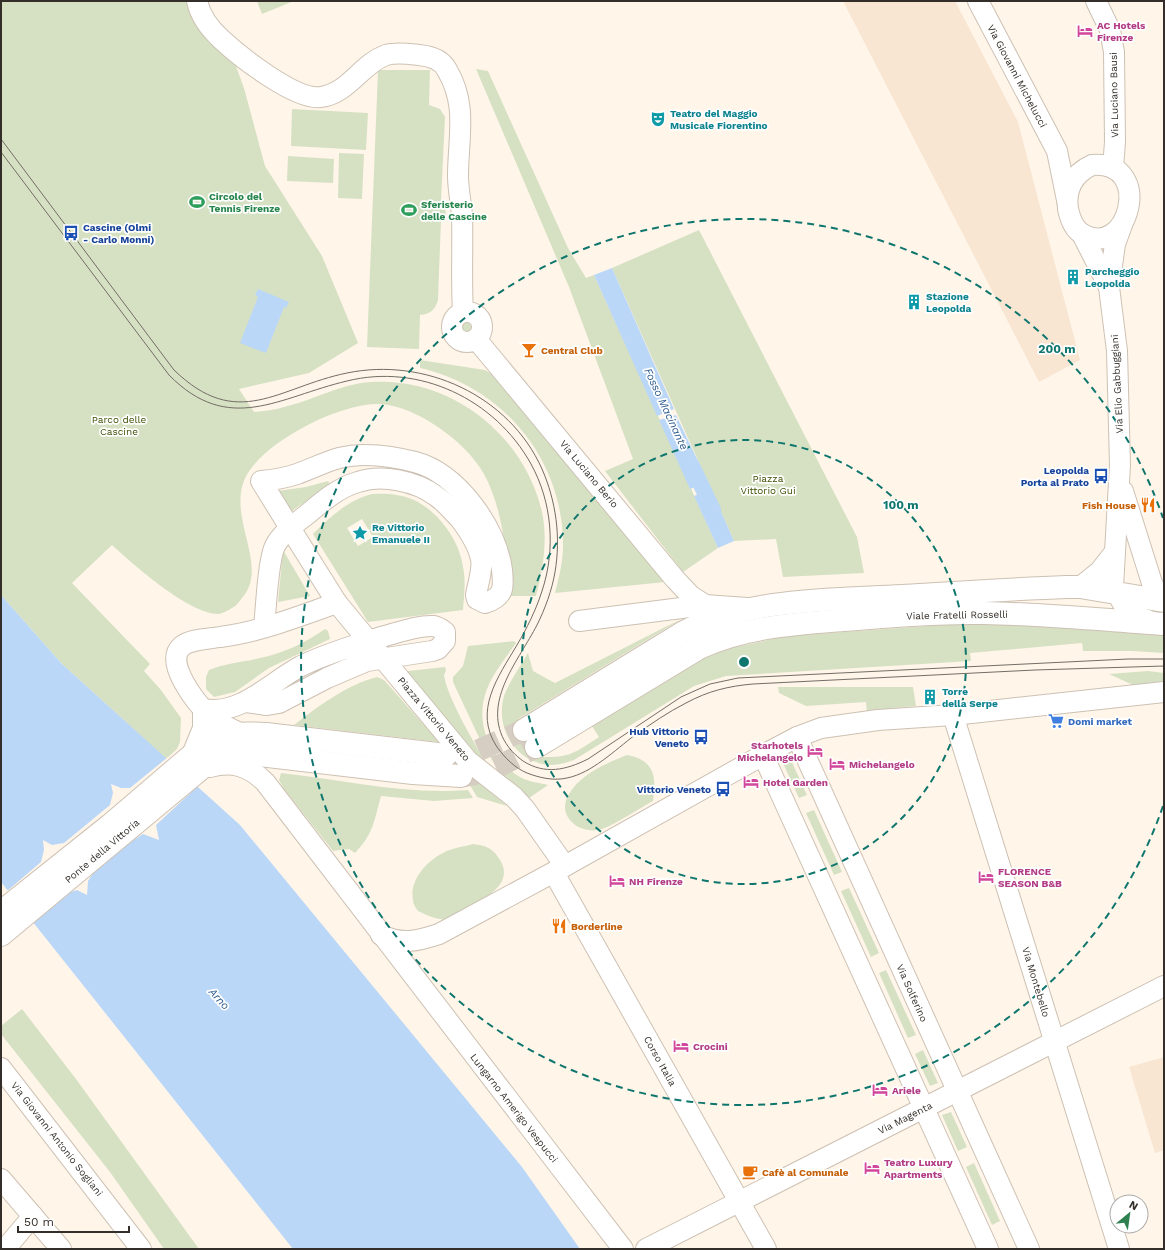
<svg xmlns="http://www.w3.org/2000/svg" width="1165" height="1250" font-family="'Work Sans',sans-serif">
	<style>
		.built { fill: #f8e6d2 }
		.green { fill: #d6e1c3; fill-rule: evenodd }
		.water { fill: #bbd7f8 }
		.pier { fill: #fff5e9 }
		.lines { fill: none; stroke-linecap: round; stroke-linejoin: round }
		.canal { stroke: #bbd7f8; stroke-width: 16 }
		.major-tunnel { stroke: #d6cdc3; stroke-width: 22; stroke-dasharray: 22 11; stroke-linecap: butt }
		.minor-casing { stroke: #cdc1b3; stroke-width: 22 }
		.major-casing { stroke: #cdc1b3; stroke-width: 24 }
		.minor { stroke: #fff; stroke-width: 20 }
		.major { stroke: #fff; stroke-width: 22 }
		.tram { stroke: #736d65; stroke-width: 1 }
		.ring { fill: none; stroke: #0f766e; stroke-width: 2; stroke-dasharray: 7 5 }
		.labels { text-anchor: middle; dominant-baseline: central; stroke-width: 3.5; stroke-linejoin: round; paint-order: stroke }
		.hotel-label { font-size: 10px; font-weight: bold; fill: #b23c85; stroke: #fff; text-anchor: start }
		.street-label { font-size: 10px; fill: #332e29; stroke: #fff }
		.culture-label { font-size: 10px; font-weight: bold; fill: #0d838f; stroke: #fff; text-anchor: start }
		.leisure-label { font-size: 10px; font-weight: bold; fill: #27864d; stroke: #fff; text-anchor: start }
		.transit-label { font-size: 10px; font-weight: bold; fill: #164399; stroke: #fff; text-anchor: end }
		.food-label { font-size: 10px; font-weight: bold; fill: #c56008; stroke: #fff; text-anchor: start }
		.park-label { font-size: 10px; fill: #3c4e00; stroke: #fff }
		.shop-label { font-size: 10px; font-weight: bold; fill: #366cbe; stroke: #fff; text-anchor: start }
		.water-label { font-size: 11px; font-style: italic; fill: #29588b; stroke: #fff }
		.centre { fill: #0f766e; stroke: #fff; stroke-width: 2 }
		.ring-label { font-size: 12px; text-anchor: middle; font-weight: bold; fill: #0f766e; stroke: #fff; stroke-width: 3.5; stroke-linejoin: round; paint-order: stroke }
	</style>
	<rect width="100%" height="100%" fill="#fff5e9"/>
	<g class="built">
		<polygon points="843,1 955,1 1018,122 1080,360 1039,382"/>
		<polygon points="1164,1057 1164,1150 1155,1153 1129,1067"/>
	</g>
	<g class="green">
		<path d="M1 1H187L193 21 209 43 234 61 244 88 265 166 322 256 358 343 309 373 239 389 254 412C264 411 275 410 284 407 314 400 340 384 371 382 452 377 524 435 542 512 548 540 543 569 536 596H510C506 554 504 512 484 474 467 442 413 403 376 404 338 405 276 437 253 466 217 508 273 563 242 598 239 602 236 606 232 608 229 610 223 613 219 614 190 615 134 565 112 545L72 583 150 664 144 671 161 690 181 718 180 742 177 749 163 762 126 722 62 664 1 595Z"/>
		<polygon points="257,1 294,1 262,14"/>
		<polygon points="476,69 488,71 568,248 586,278 594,275 718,548 683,572 605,471 633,459 569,287"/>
		<path d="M378 70H430L429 105 440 109 445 117 441 200H445L446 221 441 220 438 300C435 310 430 314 420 315L419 349 367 347Z"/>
		<polygon points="292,109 368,113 366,150 291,146"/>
		<polygon points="339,153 364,154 362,199 338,198"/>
		<polygon points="288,156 334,159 333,183 287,181"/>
		<polygon points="699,230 857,537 864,573 783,577 776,539 734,541 612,268"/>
		<circle cx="467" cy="327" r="12"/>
		<path d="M420 360 485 370 497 377 665 582 555 593C559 577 563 562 563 545 563 459 503 387 420 368Z"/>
		<polygon points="328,481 330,484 292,511 277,491 306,487"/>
		<path d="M372 494C386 493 401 494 414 500 438 511 460 541 463 567 466 581 464 596 463 610L368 622 313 534C330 517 348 500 372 494ZM362 519 373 537 358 546 347 528Z"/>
		<polygon points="283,550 310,596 278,602"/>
		<path d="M681 619 518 719 541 757C570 758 576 752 599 737L592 726 705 658 731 648 787 636 969 623 1164 632V653L1132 651H1083L1082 643 970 653 971 661 726 676 694 686 574 760C566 763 558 765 550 765 515 763 495 728 504 696 509 682 520 667 528 653L533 671 555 683Z"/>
		<path d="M325 629 328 631 330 639 269 668 235 692 214 697 206 689V677L209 670C225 663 243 662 260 658 284 653 305 643 325 629Z"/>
		<path d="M514 641 516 643C505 659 490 677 485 695 475 728 494 765 524 779 531 782 541 783 548 785L529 798 502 774 494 763 482 744 453 682V677L463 666 468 646Z"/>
		<path d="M445 667 446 670 444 675C447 697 475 745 488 765L483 768 406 674 408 671Z"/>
		<polygon points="1148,671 1164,673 1164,681 1133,685 1109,674"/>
		<path d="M377 677 384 680 439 742 294 725C319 706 346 685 377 677Z"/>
		<polygon points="778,687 913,687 916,706 893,708 867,714 866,702 806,706 779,693"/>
		<path d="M627 755C654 760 657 776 653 801 638 809 618 823 602 829 580 836 555 816 569 794 580 775 606 763 627 755Z"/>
		<polygon points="790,758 807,795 799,798 782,761"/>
		<path d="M281 773C344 780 406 795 468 790L473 798 434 801 381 796C374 821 374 833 355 853L349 849 333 851 284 789 279 780Z"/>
		<polygon points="467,780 477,781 507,806 477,797"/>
		<polygon points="814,810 842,872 834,875 806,813"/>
		<path d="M473 844C486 846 492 847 500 860 515 884 484 899 467 908 461 912 454 917 448 919 439 921 426 915 418 911 416 908 413 904 413 900 409 880 427 861 443 853 451 848 463 847 473 844Z"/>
		<polygon points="849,888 879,953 871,957 841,891"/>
		<polygon points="886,970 916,1035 908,1038 879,973"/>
		<polygon points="22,1009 76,1079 199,1249 164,1249 110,1172 1,1034 1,1026"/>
		<polygon points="923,1050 938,1083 930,1086 915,1054"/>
		<polygon points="951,1112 967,1147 958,1151 942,1115"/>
		<polygon points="974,1163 1000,1221 992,1225 966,1167"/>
	</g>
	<g class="water">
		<polygon points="612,268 674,409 657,416 594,275"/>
		<polygon points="258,289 289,302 286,308 284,307 266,353 240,343 258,297 255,295"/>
		<polygon points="676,415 708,482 690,489 659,420"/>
		<polygon points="711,489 734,541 718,548 694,496"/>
		<polygon points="1,595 62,664 240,825 522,1167 580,1249 293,1249 1,882"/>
	</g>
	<polygon class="pier" points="168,757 199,785 156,825 159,840 143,834 132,841 93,873 88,881 87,895 77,890 70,892 32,924 6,892 41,862 44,850 43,840 52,845 64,843 110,805 113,793 111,784 121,788 130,788"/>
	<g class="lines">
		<polyline class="canal" points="692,466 713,510"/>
		<g class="major-tunnel">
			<polyline points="446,755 477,751 524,730"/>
			<path d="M464 776C490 773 513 759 536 747"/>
		</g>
		<defs>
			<g id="minor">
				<path d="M197 1C200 15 210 29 221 39 239 56 296 101 321 97 349 93 361 64 386 55 397 52 409 54 419 55 430 56 442 60 447 70 468 105 458 138 458 176 458 189 461 202 462 215 463 248 461 280 463 312"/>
				<polyline points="978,1 1057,151 1067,200"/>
				<polyline points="1096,1 1110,30 1114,52 1115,142 1113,168"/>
				<path d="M1092 165C1156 160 1128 263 1081 233 1073 228 1070 218 1068 209 1065 189 1073 174 1092 165Z"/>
				<polyline points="1122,225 1115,244 1109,287 1117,351 1120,465 1113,587 1126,609 1135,615 1152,622"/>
				<polyline points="1082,234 1109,287"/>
				<circle cx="467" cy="327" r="15"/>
				<polyline points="476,339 675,579 691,596 705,605"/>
				<polyline points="1123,491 1152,583 1157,592 1164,598"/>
				<polyline points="1080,587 1100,571 1114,553"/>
				<polyline points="579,621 705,605 747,608"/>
				<path d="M264 627C266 609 268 560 275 546 282 532 298 522 310 512 324 500 340 487 358 482 382 474 416 481 436 496 445 502 452 511 460 519 469 531 478 544 481 559 483 570 478 583 476 595L477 599 485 603C504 597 504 588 502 570 497 528 457 473 415 462 392 456 363 452 339 458 325 462 311 469 297 474 285 478 273 480 261 481L290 528 337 603 468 761 514 797 525 809 565 866"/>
				<path d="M203 709C241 716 269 683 301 666 327 653 353 646 381 637 397 633 417 625 434 626 439 627 441 629 445 632V641L438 649 432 651 367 661 327 678 279 703 267 705 246 702"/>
				<polyline points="953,715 1119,1249"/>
				<path d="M242 734C231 729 219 724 210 716 197 704 163 662 182 646 191 639 208 639 220 637 260 632 299 616 337 603"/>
				<polyline points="797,737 1029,1249"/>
				<polyline points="192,755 203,728 203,709"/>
				<polyline points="763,755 988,1249"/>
				<path d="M210 767C232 761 249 766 265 782L623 1249"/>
				<polyline points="554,873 766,1249"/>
				<path d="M381 935C402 945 418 941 439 934L565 866 763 755 797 737 821 728 878 720 953 715 1164 692"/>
				<polyline points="1,1068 141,1249"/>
				<polyline points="1,1179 61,1249"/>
				<polyline points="5,1249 33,1216"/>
				<polyline points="646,1249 1164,986"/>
			</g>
			<g id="major">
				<path d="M524 730 682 633C749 598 828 600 902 596 957 593 1011 589 1066 587H1080L1164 601"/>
				<path d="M536 747 699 648C744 627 794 624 844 620 889 616 937 612 983 613 1043 614 1104 620 1164 624"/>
				<path d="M1 912 110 825 206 743C224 732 245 733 266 734L446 755"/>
				<polyline points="1,935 209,762 224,755 242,753 413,773 461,776"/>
			</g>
		</defs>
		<use href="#minor" class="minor-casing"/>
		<use href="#major" class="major-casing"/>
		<use href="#minor" class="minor"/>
		<use href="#major" class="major"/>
		<g class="tram">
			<path d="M1 139 174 370C238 432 278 387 347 373 424 357 509 395 542 469 556 501 561 537 555 572 552 590 545 609 537 625 519 660 483 700 504 740 509 749 515 755 523 761 545 775 566 770 588 759L681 697 710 684 738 678 1128 659H1164"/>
			<path d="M1 152 169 375C229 436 279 397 347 381 419 363 495 399 531 464 552 502 556 549 542 591 536 610 527 628 517 645 498 677 473 711 497 747 505 758 515 768 527 773 540 778 554 781 567 778 592 773 615 750 635 735 651 724 668 712 686 703 708 691 729 686 753 684L1035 670 1164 666"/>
		</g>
	</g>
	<g class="ring">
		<circle cx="744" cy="662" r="222"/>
		<path d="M1163 806A443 443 0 1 1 1163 518"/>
	</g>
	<defs>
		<symbol id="hotel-bare" viewBox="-9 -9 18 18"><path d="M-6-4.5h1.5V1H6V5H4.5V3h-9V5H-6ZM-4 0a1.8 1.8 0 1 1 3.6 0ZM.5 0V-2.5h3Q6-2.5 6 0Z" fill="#d1479c" stroke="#fff" stroke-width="2.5" paint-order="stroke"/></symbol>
		<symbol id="theatre-bare" viewBox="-9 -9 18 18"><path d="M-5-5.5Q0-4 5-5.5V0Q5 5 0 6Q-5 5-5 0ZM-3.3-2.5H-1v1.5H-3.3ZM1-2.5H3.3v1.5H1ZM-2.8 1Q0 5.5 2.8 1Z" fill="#0f9aa8" stroke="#fff" stroke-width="2.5" paint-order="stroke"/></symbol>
		<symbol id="stadium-bare" viewBox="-9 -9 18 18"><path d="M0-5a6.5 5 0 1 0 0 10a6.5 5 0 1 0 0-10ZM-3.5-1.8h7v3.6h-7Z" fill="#2e9e5b" stroke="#fff" stroke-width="2.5" paint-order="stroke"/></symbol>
		<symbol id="bus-bare" viewBox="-9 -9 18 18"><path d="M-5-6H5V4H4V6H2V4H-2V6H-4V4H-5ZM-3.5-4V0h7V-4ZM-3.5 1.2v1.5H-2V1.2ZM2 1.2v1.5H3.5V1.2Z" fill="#1a4fb4" stroke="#fff" stroke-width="2.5" paint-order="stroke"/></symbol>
		<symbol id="building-bare" viewBox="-9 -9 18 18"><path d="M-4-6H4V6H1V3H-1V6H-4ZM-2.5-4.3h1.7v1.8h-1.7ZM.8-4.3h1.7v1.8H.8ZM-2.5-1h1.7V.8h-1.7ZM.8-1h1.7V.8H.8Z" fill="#0f9aa8" stroke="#fff" stroke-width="2.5" paint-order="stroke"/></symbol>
		<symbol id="bar-bare" viewBox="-9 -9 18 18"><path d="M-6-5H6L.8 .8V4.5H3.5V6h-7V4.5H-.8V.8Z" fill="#e8710a" stroke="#fff" stroke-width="2.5" paint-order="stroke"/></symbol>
		<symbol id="restaurant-bare" viewBox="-9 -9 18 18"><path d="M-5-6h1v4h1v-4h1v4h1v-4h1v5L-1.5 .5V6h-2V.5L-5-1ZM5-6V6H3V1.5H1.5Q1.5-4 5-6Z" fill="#e8710a" stroke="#fff" stroke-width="2.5" paint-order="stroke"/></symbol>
		<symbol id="sight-bare" viewBox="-9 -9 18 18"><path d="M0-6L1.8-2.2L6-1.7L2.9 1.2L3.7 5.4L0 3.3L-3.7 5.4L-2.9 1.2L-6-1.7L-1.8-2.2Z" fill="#0f9aa8" stroke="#fff" stroke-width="2.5" paint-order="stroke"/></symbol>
		<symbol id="supermarket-bare" viewBox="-9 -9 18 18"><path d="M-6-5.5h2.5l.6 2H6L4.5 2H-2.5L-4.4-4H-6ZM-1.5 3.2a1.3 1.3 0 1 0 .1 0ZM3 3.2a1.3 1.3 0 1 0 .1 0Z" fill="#3f7fe0" stroke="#fff" stroke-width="2.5" paint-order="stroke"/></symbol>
		<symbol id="cafe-bare" viewBox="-9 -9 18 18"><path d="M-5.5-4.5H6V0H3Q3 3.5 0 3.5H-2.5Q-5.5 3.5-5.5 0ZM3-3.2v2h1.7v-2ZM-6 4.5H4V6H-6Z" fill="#e8710a" stroke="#fff" stroke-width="2.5" paint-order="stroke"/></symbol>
	</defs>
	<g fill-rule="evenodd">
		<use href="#hotel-bare" x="1074" y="20" width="22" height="22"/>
		<use href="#theatre-bare" x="647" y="108" width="22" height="22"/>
		<use href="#stadium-bare" x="186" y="191" width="22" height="22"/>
		<use href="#stadium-bare" x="398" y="199" width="22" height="22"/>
		<use href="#bus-bare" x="60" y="222" width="22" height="22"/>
		<use href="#building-bare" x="1062" y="266" width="22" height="22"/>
		<use href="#building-bare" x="903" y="291" width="22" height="22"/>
		<use href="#bar-bare" x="518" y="339" width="22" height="22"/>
		<use href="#bus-bare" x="1090" y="465" width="22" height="22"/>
		<use href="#restaurant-bare" x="1137" y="494" width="22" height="22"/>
		<use href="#sight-bare" x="349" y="522" width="22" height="22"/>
		<use href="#building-bare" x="919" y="686" width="22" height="22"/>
		<use href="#supermarket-bare" x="1045" y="710" width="22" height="22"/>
		<use href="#bus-bare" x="690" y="726" width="22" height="22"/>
		<use href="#hotel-bare" x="804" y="740" width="22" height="22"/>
		<use href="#hotel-bare" x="826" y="753" width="22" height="22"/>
		<use href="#hotel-bare" x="740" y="771" width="22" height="22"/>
		<use href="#bus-bare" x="712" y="778" width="22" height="22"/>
		<use href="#hotel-bare" x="975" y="866" width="22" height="22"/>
		<use href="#hotel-bare" x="606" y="870" width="22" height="22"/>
		<use href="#restaurant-bare" x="548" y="915" width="22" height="22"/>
		<use href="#hotel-bare" x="670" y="1035" width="22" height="22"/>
		<use href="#hotel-bare" x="869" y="1079" width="22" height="22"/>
		<use href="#hotel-bare" x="861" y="1157" width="22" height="22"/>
		<use href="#cafe-bare" x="739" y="1161" width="22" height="22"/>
	</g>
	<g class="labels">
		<g class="hotel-label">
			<text x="1097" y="25">AC Hotels<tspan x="1097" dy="12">Firenze</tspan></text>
			<text x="803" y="745" text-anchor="end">Starhotels<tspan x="803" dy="12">Michelangelo</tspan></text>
			<text x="849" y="764">Michelangelo</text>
			<text x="763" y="782">Hotel Garden</text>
			<text x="998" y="871">FLORENCE<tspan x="998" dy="12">SEASON B&amp;B</tspan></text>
			<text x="629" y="881">NH Firenze</text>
			<text x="693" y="1046">Crocini</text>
			<text x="892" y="1090">Ariele</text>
			<text x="884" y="1162">Teatro Luxury<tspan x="884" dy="12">Apartments</tspan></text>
		</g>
		<g class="street-label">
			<text transform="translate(1017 76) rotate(62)">Via Giovanni Michelucci</text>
			<text transform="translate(1114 95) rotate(-91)">Via Luciano Bausi</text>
			<text transform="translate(1117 384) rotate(-93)">Via Elio Gabbuggiani</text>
			<text transform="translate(589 474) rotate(50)">Via Luciano Berio</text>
			<text transform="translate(957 615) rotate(-1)">Viale Fratelli Rosselli</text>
			<text transform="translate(434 719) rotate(50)">Piazza Vittorio Veneto</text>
			<text transform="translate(102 851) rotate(-40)">Ponte della Vittoria</text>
			<text transform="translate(1036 982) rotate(73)">Via Montebello</text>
			<text transform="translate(912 993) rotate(66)">Via Solferino</text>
			<text transform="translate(660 1061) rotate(61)">Corso Italia</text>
			<text transform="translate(514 1108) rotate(52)">Lungarno Amerigo Vespucci</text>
			<text transform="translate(905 1118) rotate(-27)">Via Magenta</text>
			<text transform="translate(57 1139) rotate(52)">Via Giovanni Antonio Sogliani</text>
		</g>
		<g class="culture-label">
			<text x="670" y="113">Teatro del Maggio<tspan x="670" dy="12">Musicale Fiorentino</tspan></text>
			<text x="1085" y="271">Parcheggio<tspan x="1085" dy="12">Leopolda</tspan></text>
			<text x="926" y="296">Stazione<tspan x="926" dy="12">Leopolda</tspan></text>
			<text x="372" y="527">Re Vittorio<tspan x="372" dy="12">Emanuele II</tspan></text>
			<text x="942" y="691">Torre<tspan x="942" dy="12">della Serpe</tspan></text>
		</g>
		<g class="leisure-label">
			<text x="209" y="196">Circolo del<tspan x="209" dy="12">Tennis Firenze</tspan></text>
			<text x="421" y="204">Sferisterio<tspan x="421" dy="12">delle Cascine</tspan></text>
		</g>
		<g class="transit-label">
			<text x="83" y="227" text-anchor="start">Cascine (Olmi<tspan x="83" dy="12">- Carlo Monni)</tspan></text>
			<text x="1089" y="470">Leopolda<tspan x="1089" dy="12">Porta al Prato</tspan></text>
			<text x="689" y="731">Hub Vittorio<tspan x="689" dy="12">Veneto</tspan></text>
			<text x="711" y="789">Vittorio Veneto</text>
		</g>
		<g class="food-label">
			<text x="541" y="350">Central Club</text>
			<text x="1136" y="505" text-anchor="end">Fish House</text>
			<text x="571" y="926">Borderline</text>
			<text x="762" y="1172">Cafè al Comunale</text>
		</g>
		<g class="park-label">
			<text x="119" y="419">Parco delle<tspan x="119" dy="12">Cascine</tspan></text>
			<text x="768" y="478">Piazza<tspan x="768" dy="12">Vittorio Gui</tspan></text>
		</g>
		<g class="shop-label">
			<text x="1068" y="721">Domi market</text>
		</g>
		<g class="water-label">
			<text transform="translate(666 409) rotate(65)">Fosso Macinante</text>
			<text transform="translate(219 999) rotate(48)">Arno</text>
		</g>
	</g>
	<circle cx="744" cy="662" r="6" class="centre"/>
	<g class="ring-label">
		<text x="1057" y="353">200 m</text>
		<text x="901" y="509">100 m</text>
	</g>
	<rect width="1165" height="1250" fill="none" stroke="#332e29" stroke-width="4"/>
	<g transform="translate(1129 1214) rotate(29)"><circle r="19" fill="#ffffff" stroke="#adaba9"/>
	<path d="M0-3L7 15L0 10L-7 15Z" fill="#2e8051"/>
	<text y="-6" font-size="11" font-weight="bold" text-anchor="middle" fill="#332e29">N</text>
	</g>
	<path d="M18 1226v6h111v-6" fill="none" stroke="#332e29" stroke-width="2"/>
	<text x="24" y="1226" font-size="12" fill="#332e29" stroke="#ffffff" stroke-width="3" paint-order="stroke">50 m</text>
</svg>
